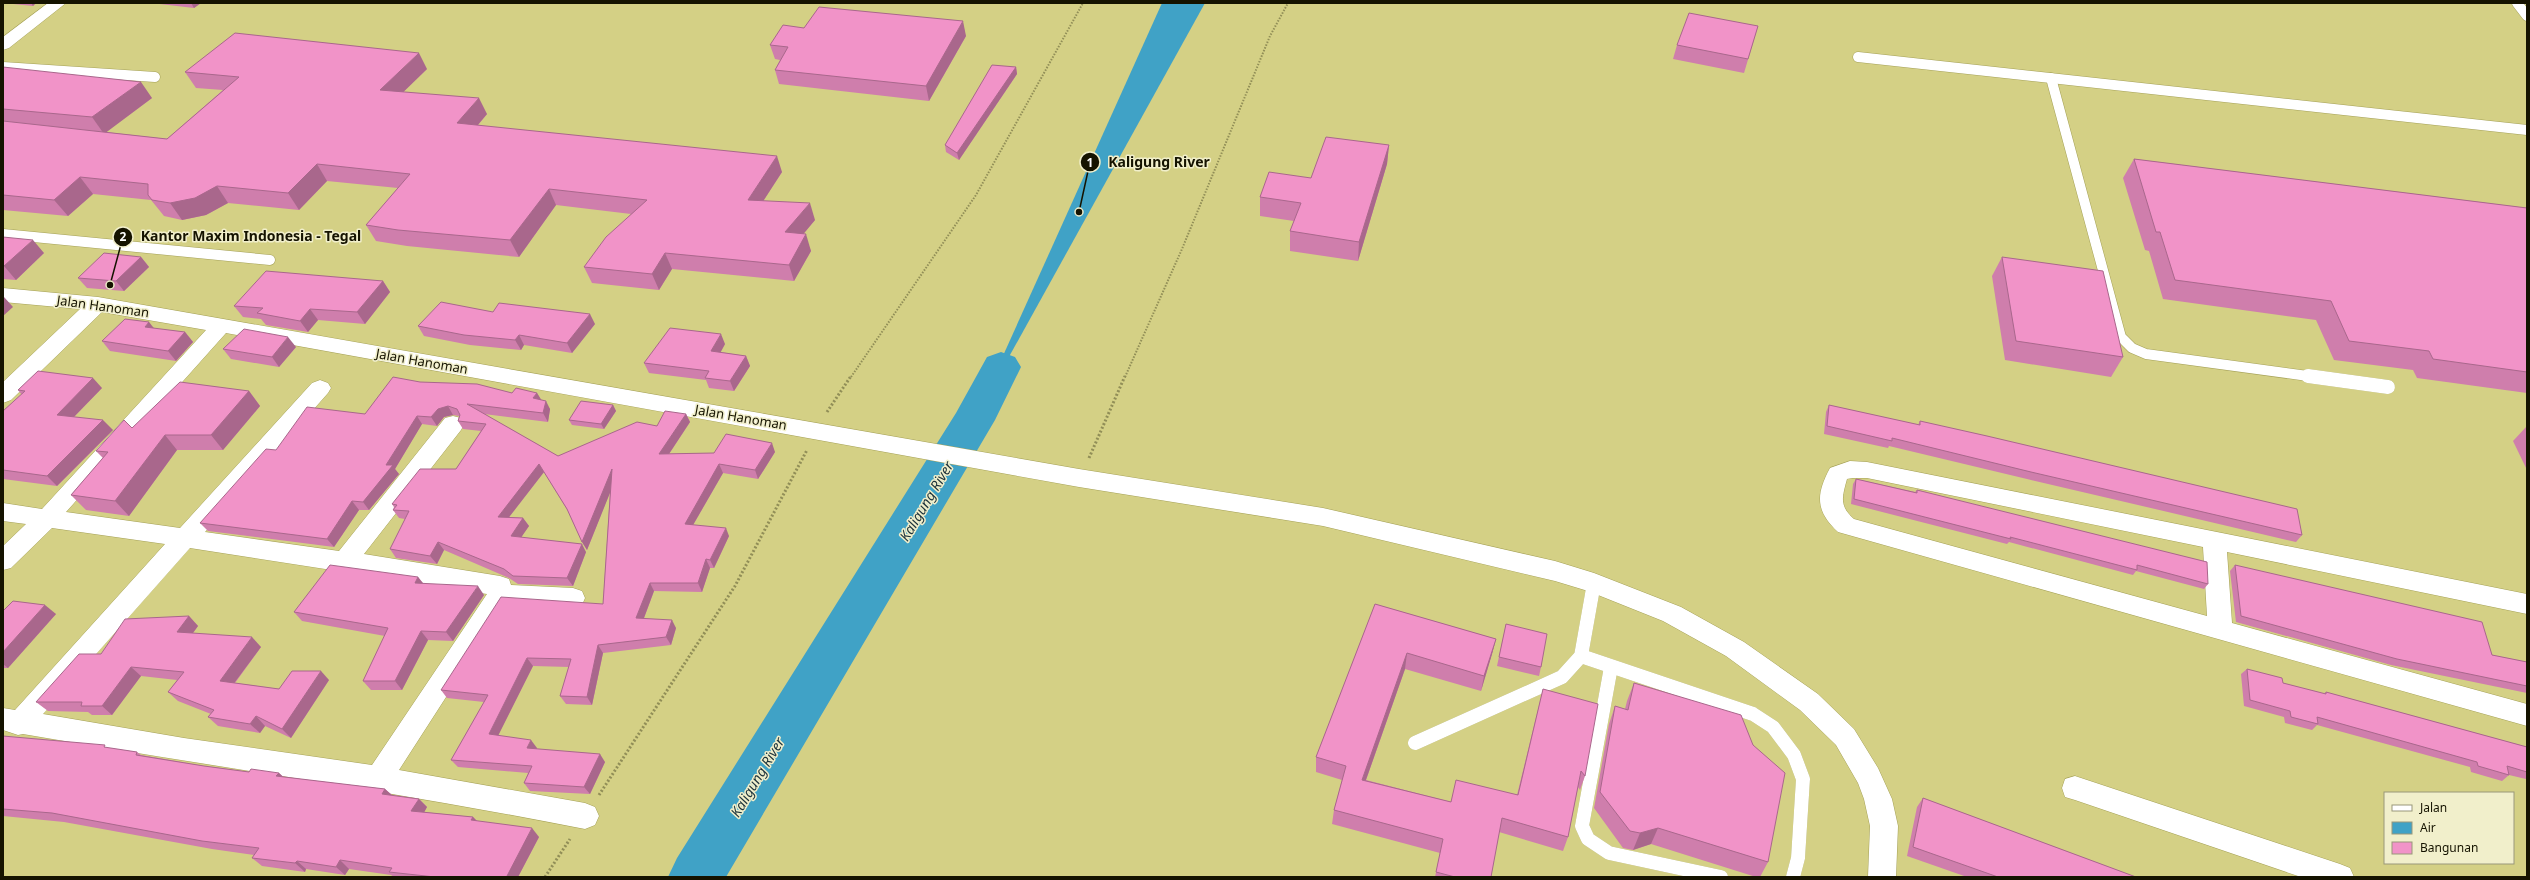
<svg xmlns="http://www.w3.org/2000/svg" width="2530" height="880" font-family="'Noto Sans',sans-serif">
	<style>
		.water { fill: #40a2c6 }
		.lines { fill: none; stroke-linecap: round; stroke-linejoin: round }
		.river { fill: #40a2c6; fill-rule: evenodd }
		.service-far1-casing { stroke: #a5a157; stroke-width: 11 }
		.service-casing { stroke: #a5a157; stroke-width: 14 }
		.minor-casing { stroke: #a5a157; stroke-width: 1 }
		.path-far1 { stroke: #918e57; stroke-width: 2; stroke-dasharray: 1.5 1.5; stroke-linecap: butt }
		.path { stroke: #918e57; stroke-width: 3; stroke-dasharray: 2 2; stroke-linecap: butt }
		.service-far1 { stroke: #fff; stroke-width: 10 }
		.service { stroke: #fff; stroke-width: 14 }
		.minor { fill: #fff; fill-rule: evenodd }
		.wall { fill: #cf7eac }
		.shaded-wall { fill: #a9678c }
		.building { fill: #f193c8; stroke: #a9678c }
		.labels { text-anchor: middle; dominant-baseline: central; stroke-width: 3; stroke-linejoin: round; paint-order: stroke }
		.street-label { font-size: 13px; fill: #151300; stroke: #f1efcb }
		.water-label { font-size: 14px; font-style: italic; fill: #1c323b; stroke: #f1efcb }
		.leader { fill: none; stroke: #151300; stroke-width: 1.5 }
		.callout-dot { fill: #151300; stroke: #f1efcb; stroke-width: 1.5 }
		.mark-label { font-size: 12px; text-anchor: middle; font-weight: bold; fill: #fff }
		.callout-label { font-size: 14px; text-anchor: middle; font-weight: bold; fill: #151300; stroke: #f1efcb; stroke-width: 3; stroke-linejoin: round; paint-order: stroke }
	</style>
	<rect width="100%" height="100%" fill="#d4d085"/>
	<polygon class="water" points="1162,3 1205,3 974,420"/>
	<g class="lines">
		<polygon class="river" points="1001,352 1015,357 1021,367 995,420 726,877 668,877 677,858 956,413 987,357"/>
		<defs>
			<g id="service-far1">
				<polyline points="2517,3 2527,16"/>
				<polyline points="1858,57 2527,130"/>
				<polyline points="3,67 155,77"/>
				<polyline points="2051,78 2121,337 2132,348 2146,354 2315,377"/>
				<polyline points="3,234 270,260"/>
			</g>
			<g id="service">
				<polyline points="2308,376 2388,387"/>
				<polyline points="1581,656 1753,714 1773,727 1794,755 1803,779 1798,858 1793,877"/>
				<polyline points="1611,667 1582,826 1588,839 1609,853 1721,877"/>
				<polyline points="1415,743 1562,677 1581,656 1594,583"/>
			</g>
			<g id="minor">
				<polygon points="48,3 66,3 9,48 3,50 3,37"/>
				<path d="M3 288 98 297 1079 469 1323 508 1555 561 1594 573 1681 607 1744 642 1818 694 1854 729 1878 768 1892 799 1898 826 1896 877H1868L1870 826 1864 799 1858 783 1836 745 1800 710 1726 656 1663 621 1588 591 1555 581 1323 526 1079 487 226 333 66 512 180 528 312 383 320 380 328 383 331 388 328 393 205 532 339 551 445 418 453 416 461 418 464 424 461 430 364 554 500 576 509 579 511 585 573 588 582 591 585 598 582 605 573 608 506 604 399 770 585 803 595 807 599 816 595 825 585 829C398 792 210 766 23 734L18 735 3 730V708L15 710 165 544 52 528 11 568 3 570V546L26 524 3 521V503L42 509 206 330 102 312 11 400 3 403V382L80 309 3 302ZM190 548 487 594 372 765 184 738 43 714Z"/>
				<path d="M1850 461 1867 462 2527 594V614L2227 552 2232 623 2527 704V726L1838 532C1815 511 1816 494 1830 468ZM1852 478H1867L2203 547 2207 616 1854 519C1839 506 1842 497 1847 479Z"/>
				<polygon points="2075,776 2340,864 2350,868 2354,877 2301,877 2075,800 2065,797 2062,788 2065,779"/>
			</g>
		</defs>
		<use href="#service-far1" class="service-far1-casing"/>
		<use href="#service" class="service-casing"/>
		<use href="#minor" class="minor-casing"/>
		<g class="path-far1">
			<polyline points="851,377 976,195 1083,3"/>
			<polyline points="1125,377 1182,249 1270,36 1288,3"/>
		</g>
		<g class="path">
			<polyline points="827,412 851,376"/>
			<polyline points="1089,458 1125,376"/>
			<polyline points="599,795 735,586 807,450"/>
			<polyline points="545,877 570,839"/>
		</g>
		<use href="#service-far1" class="service-far1"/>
		<use href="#service" class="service"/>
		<use href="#minor" class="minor"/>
	</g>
	<g class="wall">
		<polygon points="3,3 36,3 33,6"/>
		<polygon points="151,3 201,3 194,8"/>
		<polygon points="1758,26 1744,73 1673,59 1677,45"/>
		<polygon points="804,28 966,36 929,101 779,84 775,70 780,60 775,59 770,45"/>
		<polygon points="3,67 152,98 106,132 167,139 223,90 196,88 185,72 427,69 403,92 487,114 478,125 782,172 763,201 815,220 803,234 811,251 794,281 672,269 659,290 592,283 584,267 631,214 556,205 519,257 407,246 376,241 366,225 398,188 327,181 299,210 228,203 206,215 182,220 164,216 160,211 151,200 93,194 68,216 3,210"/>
		<polygon points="1016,67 1017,74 959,160 946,152 945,145"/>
		<polygon points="1389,145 1387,164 1358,261 1290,251 1290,231 1294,221 1260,216 1260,197 1311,178"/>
		<polygon points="2134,159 2527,208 2527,393 2417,378 2413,370 2334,360 2316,320 2163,299 2149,251 2145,250 2123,178"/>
		<polygon points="3,237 44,253 16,280 3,279"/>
		<polygon points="141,257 149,267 124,291 87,288 78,278"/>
		<polygon points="2002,257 2123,357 2111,377 2005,360 1992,276"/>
		<polygon points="383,281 390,292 365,324 318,320 308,332 266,325 261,319 243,317 234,306"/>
		<polygon points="493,312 595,324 572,353 524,345 521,350 470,345 424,336 418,326"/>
		<polygon points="185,332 193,342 176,361 110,351 102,341"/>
		<polygon points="725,344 720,352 746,356 750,366 734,391 709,388 706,380 649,373 644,363"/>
		<polygon points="296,347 279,367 231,359 223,349"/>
		<polygon points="420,382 512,393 537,393 541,400 550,409 548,422 484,414 558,456 657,426 686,414 690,422 669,454 775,452 758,479 723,473 693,525 729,536 714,568 710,568 702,592 654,591 644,618 676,628 671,645 603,653 592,705 566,704 560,696 569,667 533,666 498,735 537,748 537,749 605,762 590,794 530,791 524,783 528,773 458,767 451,760 484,702 447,698 441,690 603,604 610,492 587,550 582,542 568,511 544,472 509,517 523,518 529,526 521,537 586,552 573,586 518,584 509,578 444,550 437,564 396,558 390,549 405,519 399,518 393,510 394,507 392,504 456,469 481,431 463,429 458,421 459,416 453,415 444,417 437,426 422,424 395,469 399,474 369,510 359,510 334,547 208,531 200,523 276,450 365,414"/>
		<polygon points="102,388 74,417 113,430 57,486 3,479 3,411 22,395 18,390"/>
		<polygon points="249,391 260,406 223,450 177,450 129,516 86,510 71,495 103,458 96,451 132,428"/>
		<polygon points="613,405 616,411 604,429 572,425 569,420"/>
		<polygon points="1829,405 1918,425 1920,421 2302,535 2296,542 2027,479 1889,446 1888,448 1824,434 1826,412"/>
		<polygon points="2527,426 2527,470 2513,441"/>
		<polygon points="1856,479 1915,492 1917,490 2208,584 2204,589 2136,571 2133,575 2009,542 2007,544 1851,504 1853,484"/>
		<polygon points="2235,565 2492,655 2527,662 2527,693 2391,665 2236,622 2230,571"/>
		<polygon points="418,577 423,583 484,595 453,641 428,640 402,690 371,690 363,681 385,636 302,621 294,612"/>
		<polygon points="1375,604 1496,639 1492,654 1481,691 1405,669 1366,780 1451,802 1517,795 1543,689 1585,776 1580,790 1578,787 1568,837 1563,851 1499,832 1491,877 1435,877 1440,853 1332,824 1334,810 1342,780 1316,772 1316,757"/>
		<polygon points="3,611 56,614 8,668 3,668"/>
		<polygon points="189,616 198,626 193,633 261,647 235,683 279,689 329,680 291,738 265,726 260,733 218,726 208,717 211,714 178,701 168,692 177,680 141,676 112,715 92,715 88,712 48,711 36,702 101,654"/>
		<polygon points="1506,624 1541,667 1539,676 1497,666"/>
		<polygon points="2247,669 2283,683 2323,694 2326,692 2527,747 2527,779 2526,779 2509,775 2502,781 2471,772 2470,767 2317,725 2312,730 2285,723 2284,717 2244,706 2241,674"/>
		<polygon points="1634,683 1768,862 1760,877 1756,877 1651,844 1633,850 1623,848 1594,808 1609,724 1615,706 1625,709 1627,701"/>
		<polygon points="3,736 108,748 137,752 141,755 204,766 249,772 279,773 283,777 385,789 392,795 419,799 427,807 424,812 473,817 477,821 539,837 518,877 394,877 391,875 349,869 345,875 306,869 305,872 262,866 252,858 254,855 212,849 64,822 3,816"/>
		<polygon points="1923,798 2136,877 1967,877 1907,856 1917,807"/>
	</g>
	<g class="shaded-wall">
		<polygon points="31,3 36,3 33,6"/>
		<polygon points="191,3 201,3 194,8"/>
		<polygon points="963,21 966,36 929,101 926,86"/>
		<polygon points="419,53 427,69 389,106 380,90"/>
		<polygon points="1016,67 1017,74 959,160 957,153"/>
		<polygon points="141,82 152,98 104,134 92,117"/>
		<polygon points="479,98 487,114 466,139 457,123"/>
		<polygon points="1389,145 1387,164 1358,261 1359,242"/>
		<polygon points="777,156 782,172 753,217 748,200"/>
		<polygon points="317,164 327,181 299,210 288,193"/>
		<polygon points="80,177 93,194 68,216 54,200"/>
		<polygon points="217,186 228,203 206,215 182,220 170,203"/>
		<polygon points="549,189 556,205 519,257 510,240"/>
		<polygon points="810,203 815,220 791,249 785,232"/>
		<polygon points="806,234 811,251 794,281 789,265"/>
		<polygon points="33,240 44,253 16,280 4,266"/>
		<polygon points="665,253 672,269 659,290 652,274"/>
		<polygon points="141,257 149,267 124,291 116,281"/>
		<polygon points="383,281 390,292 365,324 357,312"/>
		<polygon points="4,297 13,307 3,316 3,298"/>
		<polygon points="310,309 318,320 308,332 300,321"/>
		<polygon points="590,314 595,324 572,353 567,343"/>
		<polygon points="149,322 157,332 145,327"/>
		<polygon points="185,332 193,342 176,361 168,351"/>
		<polygon points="721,334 725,344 716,361 711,351"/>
		<polygon points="519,335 524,345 521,350 515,340"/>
		<polygon points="288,337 296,347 279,367 272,357"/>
		<polygon points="746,356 750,366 734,391 730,381"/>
		<polygon points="93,378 102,388 66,425 57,415"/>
		<polygon points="249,391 260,406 223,450 211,435"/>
		<polygon points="537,393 542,401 533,398"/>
		<polygon points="546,401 550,409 548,422 543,413"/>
		<polygon points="613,405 616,411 604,429 601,424"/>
		<polygon points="448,406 453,415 444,417 437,426 431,417 438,409"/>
		<polygon points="686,414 690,422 663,463 659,454"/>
		<polygon points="417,416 422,424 395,469 399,474 369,510 363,502"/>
		<polygon points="103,420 113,430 57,486 47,476"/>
		<polygon points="165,435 177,450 129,516 115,501"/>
		<polygon points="772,443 775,452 758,479 755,470"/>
		<polygon points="539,464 544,472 503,525 498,517"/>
		<polygon points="719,464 723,473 689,532 685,524"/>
		<polygon points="612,469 616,478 587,550 582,542"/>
		<polygon points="352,501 359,510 334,547 327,539"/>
		<polygon points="523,518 529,526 516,545 511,536"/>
		<polygon points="726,528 729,536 714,568 710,560"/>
		<polygon points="438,542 444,550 437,564 430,556"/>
		<polygon points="582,544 586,552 573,586 567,578"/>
		<polygon points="706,559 710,568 702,592 698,583"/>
		<polygon points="418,577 425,586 415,583"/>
		<polygon points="650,583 654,591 641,626 636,618"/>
		<polygon points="478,586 484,595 453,641 446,632"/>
		<polygon points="45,605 56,614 8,668 3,664 3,652"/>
		<polygon points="189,616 198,626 187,641 177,632"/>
		<polygon points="672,620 676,628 671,645 666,637"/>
		<polygon points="421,631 428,640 402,690 395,681"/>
		<polygon points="252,637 261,647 229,690 220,681"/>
		<polygon points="1496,639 1492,654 1481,691 1484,676"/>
		<polygon points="598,645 603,653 592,705 587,697"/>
		<polygon points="1407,653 1405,669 1361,794 1362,780"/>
		<polygon points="527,658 533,666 495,742 489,734"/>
		<polygon points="131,667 141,676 112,715 102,706"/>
		<polygon points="321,671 329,680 291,738 282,729"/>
		<polygon points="256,716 265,726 260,733 250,724"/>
		<polygon points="531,740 537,748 533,755 527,748"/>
		<polygon points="600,754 605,762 590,794 584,787"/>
		<polygon points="279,773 288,781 276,776"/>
		<polygon points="385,789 394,797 382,794"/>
		<polygon points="419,799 427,807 420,820 411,811"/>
		<polygon points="473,817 481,825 471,820"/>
		<polygon points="532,828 539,837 518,877 508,877 507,876"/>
		<polygon points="1658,828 1651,844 1633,850 1640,833"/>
		<polygon points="340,860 349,869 345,875 336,867"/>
		<polygon points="297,861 306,869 305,872 295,863"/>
	</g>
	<g class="building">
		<polygon points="819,7 963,21 926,86 775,70 788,47 770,45 783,25 804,28"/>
		<polygon points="1689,13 1758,26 1748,59 1677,45"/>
		<polygon points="235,33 419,53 380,90 479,98 457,123 777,156 748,200 810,203 785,232 806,234 789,265 665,253 652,274 584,267 606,237 647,200 549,189 510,240 398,230 366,225 410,174 317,164 288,193 217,186 195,198 170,203 152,200 148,195 148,184 80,177 54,200 3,195 3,121 167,139 239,77 185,72"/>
		<polygon points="992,65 1016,67 957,153 945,145"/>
		<polygon points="3,67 141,82 92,117 3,109"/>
		<polygon points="1326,137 1389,145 1359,242 1290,231 1301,203 1260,197 1269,172 1311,178"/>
		<polygon points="2134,159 2527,208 2527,372 2433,359 2429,351 2349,341 2331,301 2175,280 2160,232 2156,232"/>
		<polygon points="3,237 33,240 4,266 3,266"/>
		<polygon points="104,253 141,257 116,281 78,278"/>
		<polygon points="2002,257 2103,271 2123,357 2016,341"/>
		<polygon points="266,271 383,281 357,312 310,309 300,321 257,313 263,308 234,306"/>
		<polygon points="441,302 493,312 499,303 590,314 567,343 519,335 515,340 464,335 418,326"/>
		<polygon points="125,319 149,322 145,327 185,332 168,351 102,341"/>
		<polygon points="670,328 721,334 711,351 746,356 730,381 705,378 709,371 644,363"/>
		<polygon points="244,329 288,337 272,357 223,349"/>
		<polygon points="38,371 93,378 57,415 103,420 47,476 3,470 3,411 25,391 18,390"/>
		<polygon points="393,377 420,382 477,384 512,393 516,388 537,393 533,398 546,401 543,413 467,404 558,456 637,422 657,426 665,411 686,414 659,454 714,453 726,434 772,443 755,470 719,464 685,524 726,528 710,560 706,559 698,583 650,583 636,618 672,620 666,637 598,645 587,697 560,696 571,659 527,658 489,734 531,740 527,748 600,754 584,787 524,783 532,766 451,760 488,695 441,690 501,597 603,604 612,469 582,542 567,509 539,464 498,517 523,518 511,536 582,544 567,578 513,576 504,569 438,542 430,556 390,549 409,511 393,510 397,505 392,504 420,469 456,469 486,424 458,421 460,415 457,409 448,406 438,409 431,417 417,416 386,465 393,465 363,502 352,501 327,539 200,523 266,449 276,450 307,407 365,414"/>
		<polygon points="180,382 249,391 211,435 165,435 115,501 71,495 108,452 96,451 124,420 132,428"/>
		<polygon points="581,401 613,405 601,424 569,420"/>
		<polygon points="1829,405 1920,425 1920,421 1987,436 2297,509 2302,535 2031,472 1892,438 1892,441 1827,426"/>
		<polygon points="1856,479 1917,493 1917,490 2207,562 2208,584 2137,565 2137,570 2010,537 2011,539 1854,499"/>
		<polygon points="330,565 418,577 415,583 478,586 446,632 421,631 395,681 363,681 388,628 294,612"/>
		<polygon points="2235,565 2482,622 2492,655 2527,662 2527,686 2397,659 2241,616"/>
		<polygon points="13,601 45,605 3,652 3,611"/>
		<polygon points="1375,604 1496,639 1484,676 1407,653 1362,780 1451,802 1456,780 1518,795 1543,689 1598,704 1585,776 1581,771 1568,837 1502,818 1491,877 1455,877 1436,872 1443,839 1334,810 1346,766 1316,757"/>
		<polygon points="189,616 177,632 252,637 220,681 279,689 292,671 321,671 282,729 256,716 250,724 208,717 214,710 168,692 184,672 131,667 102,706 81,706 82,702 36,702 79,654 101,654 125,619"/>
		<polygon points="1506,624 1547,634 1541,667 1499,657"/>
		<polygon points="2247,669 2282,678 2283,683 2326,694 2326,692 2527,747 2527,772 2507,766 2509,775 2478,766 2477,762 2317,717 2318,724 2291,717 2290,711 2250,700"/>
		<polygon points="1634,683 1741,715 1753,745 1785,773 1768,862 1658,828 1640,833 1630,831 1600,792 1615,706 1628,710"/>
		<polygon points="3,736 105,745 104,747 137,752 136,755 204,766 249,772 251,769 279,773 276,776 385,789 382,794 419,799 411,811 473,817 471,820 532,828 507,876 511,877 435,877 389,872 392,868 340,860 336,867 297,861 295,863 252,858 259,848 202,841 52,813 3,809"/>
		<polygon points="1923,798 2136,877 1998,877 1913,847"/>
	</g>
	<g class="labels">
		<g class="street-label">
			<text transform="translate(103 306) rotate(8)">Jalan Hanoman</text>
			<text transform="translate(422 361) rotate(10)">Jalan Hanoman</text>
			<text transform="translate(741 417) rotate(10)">Jalan Hanoman</text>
		</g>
		<g class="water-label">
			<text transform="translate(926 501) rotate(-59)">Kaligung River</text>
			<text transform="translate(757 777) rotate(-59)">Kaligung River</text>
		</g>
	</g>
	<path class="leader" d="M1079 212L1090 162M110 285L123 237"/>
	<g class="callout-dot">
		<circle cx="1079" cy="212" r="4"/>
		<circle cx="110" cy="285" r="4"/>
		<circle cx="1090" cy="162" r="10"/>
		<circle cx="123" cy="237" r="10"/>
	</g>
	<g class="mark-label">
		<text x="1090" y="167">1</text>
		<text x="123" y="241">2</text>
	</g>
	<g class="callout-label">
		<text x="1159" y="167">Kaligung River</text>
		<text x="251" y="241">Kantor Maxim Indonesia - Tegal</text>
	</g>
	<rect width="2530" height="880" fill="none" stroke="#151300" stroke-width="8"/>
	<rect x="2384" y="792" width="130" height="72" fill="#f1efcb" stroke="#99977a"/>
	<rect x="2392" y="805" width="20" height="6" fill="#ffffff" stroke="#99977a"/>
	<text x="2420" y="812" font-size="12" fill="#151300">Jalan</text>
	<rect x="2392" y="822" width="20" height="12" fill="#40a2c6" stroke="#99977a"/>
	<text x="2420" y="832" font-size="12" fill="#151300">Air</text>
	<rect x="2392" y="842" width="20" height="12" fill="#f193c8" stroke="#99977a"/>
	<text x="2420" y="852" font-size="12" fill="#151300">Bangunan</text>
</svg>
